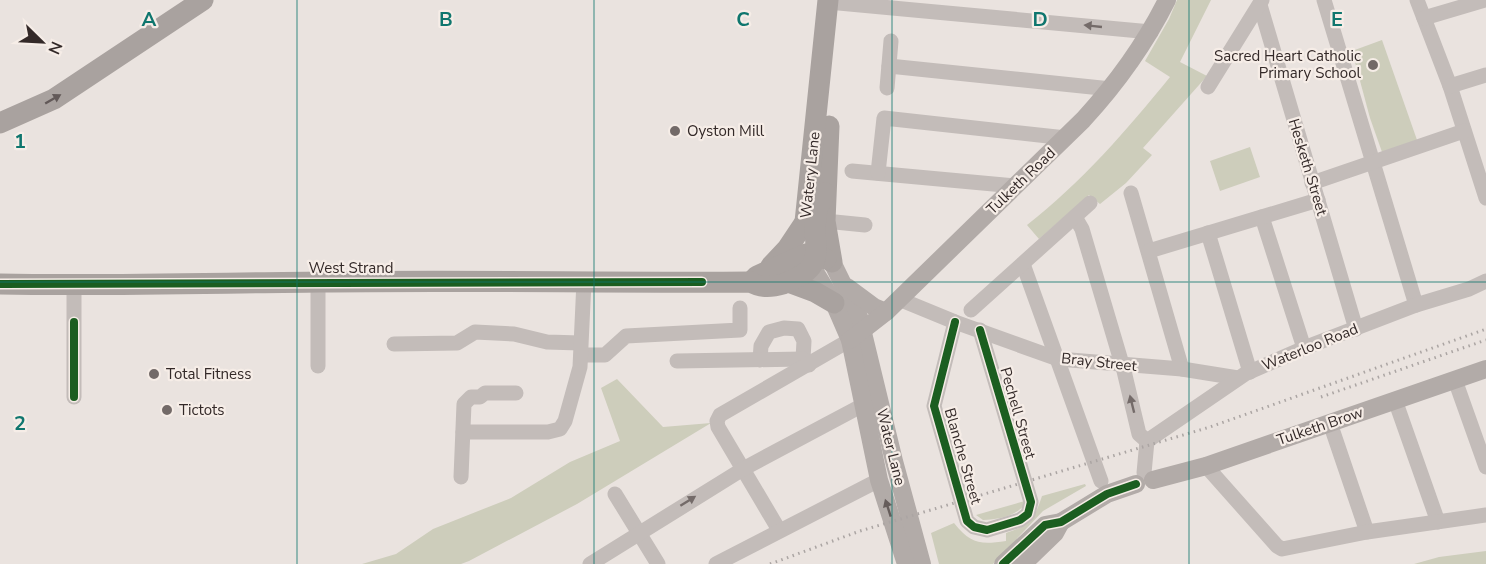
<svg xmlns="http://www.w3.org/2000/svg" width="1486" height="564" font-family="'Nunito Sans',sans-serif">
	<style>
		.green { fill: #cdcdbb }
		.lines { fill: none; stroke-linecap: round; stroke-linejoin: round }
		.minor { stroke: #c3bcb9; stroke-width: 15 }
		.major { stroke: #b2aba8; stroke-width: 18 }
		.highway { stroke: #a9a29f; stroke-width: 21 }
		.rail { stroke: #aba5a3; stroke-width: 3; stroke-dasharray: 1.5 4.5; stroke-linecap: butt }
		.cycleway-casing { stroke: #f6ede7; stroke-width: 11 }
		.cycleway { stroke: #1b5e20; stroke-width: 8 }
		.oneway { fill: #746b69 }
		.oneway2 { fill: #625958 }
		.oneway3 { fill: #665d5b }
		.grid { fill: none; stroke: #0f766e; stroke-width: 1.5; stroke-opacity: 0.55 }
		.poi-dot { fill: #736a68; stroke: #f6ede7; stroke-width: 2 }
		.labels { text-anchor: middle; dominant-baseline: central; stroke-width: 4.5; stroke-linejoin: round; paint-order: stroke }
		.poi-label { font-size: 15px; fill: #332928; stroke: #f6ede7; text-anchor: start }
		.street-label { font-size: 15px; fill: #332928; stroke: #f6ede7 }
		.grid-label { font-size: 20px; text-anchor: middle; font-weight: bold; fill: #0f766e; stroke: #f6ede7; stroke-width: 4.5; stroke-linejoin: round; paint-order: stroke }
	</style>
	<rect width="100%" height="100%" fill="#eae3df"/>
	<g class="green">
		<path d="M1177 0H1211L1180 62 1207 76 1143 148 1152 155 1126 183 1100 204 1089 195 1039 239 1027 225C1081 183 1127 130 1170 77L1145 61 1169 19Z"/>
		<polygon points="1382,40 1417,140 1382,152 1370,118 1352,51"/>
		<polygon points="1250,147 1260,177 1220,191 1210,161"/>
		<polygon points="617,379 663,427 711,423 577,504 469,561 461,564 362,564 396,554 433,529 511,498 570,462 620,441 601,388"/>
		<path d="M1085 484 1086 486 1043 511 993 564H939L931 533 954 523C971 544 980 545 1006 541V533C1030 525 1034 520 1042 496Z"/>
		<path d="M1028 500C1018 516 1001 519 983 520L976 515Z"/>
		<polygon points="1486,551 1486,564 1414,564 1439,557"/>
	</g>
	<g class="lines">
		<g class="minor">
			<polyline points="1324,0 1416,305"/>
			<polyline points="1417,0 1450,86 1486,198"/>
			<polyline points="828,2 1151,32"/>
			<polyline points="1260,5 1356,329"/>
			<polyline points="1424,18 1485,0"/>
			<polyline points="889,66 1111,89"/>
			<polyline points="1450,86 1486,75"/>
			<polyline points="1208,87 1262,0"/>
			<polyline points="887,88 891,41"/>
			<polyline points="852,171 1015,186"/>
			<polyline points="878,173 884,118 1066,138"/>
			<polyline points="1312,183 1464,131"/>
			<polyline points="1131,193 1182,369"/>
			<polyline points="1075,217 1082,229 1124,371 1139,434 1147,441"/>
			<polyline points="1262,217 1304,348"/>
			<polyline points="825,221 865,225"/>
			<polyline points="1208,233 1250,372"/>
			<polyline points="1149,251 1318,200"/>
			<polyline points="1023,264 1101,481"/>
			<polyline points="899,299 955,322 1058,359 1182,369 1238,378"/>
			<polyline points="971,310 1090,203"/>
			<polyline points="955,322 934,406 967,521 974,527 987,530 1020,520 1028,514 1031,502 980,330"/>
			<polyline points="394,344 457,343 475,332 514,334 547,342 580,343"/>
			<polyline points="581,355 605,355 626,336 740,330 740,308"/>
			<polyline points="760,360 761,346 769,332 784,328 798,329 804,341 803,359"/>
			<polyline points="677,361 803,359 809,365"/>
			<polyline points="318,366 318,282"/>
			<polyline points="1455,380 1486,467"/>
			<polyline points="74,397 74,285"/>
			<polyline points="1395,400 1438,522"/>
			<polyline points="1330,423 1367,532"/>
			<polyline points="463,432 548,432 560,429 565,421 580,367 584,281"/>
			<polyline points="1147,441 1245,374 1304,348 1416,305 1469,289 1486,281"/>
			<polyline points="1206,466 1277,546 1282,549 1367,532 1486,515"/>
			<polyline points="1144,473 1147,441"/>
			<polyline points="461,477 464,404 471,397 480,397 485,393 516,393"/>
			<polyline points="615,494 658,564"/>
			<polyline points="779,530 718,427 717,421 720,415 850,340"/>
			<polyline points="590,564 743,469 863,405"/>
			<polyline points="716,564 879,480"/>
		</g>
		<g class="major">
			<polyline points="832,262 859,317 862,329 894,461 922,564"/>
			<polyline points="812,267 834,303 850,340 879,480 906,564"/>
			<polyline points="847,287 874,307 886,312"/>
			<path d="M850 340 886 312 1083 120C1117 83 1145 44 1167 0"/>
			<polyline points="1153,480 1206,466 1486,369"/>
			<polyline points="1003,564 1045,525 1061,522 1107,494 1136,484"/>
			<polyline points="1023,564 1055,533 1061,522"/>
		</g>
		<g class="highway">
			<polyline points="0,123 54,99 203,0"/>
			<polyline points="829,126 825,221 832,262"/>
			<polyline points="805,222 828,0"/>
			<polyline points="771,266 787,249 805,222"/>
			<polyline points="751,282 757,276 806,254 811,253 826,259"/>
			<polyline points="788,282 815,292 834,303"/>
			<path d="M0 284C106 286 212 283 319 282 463 280 607 283 751 282 760 288 773 287 783 284 833 265 809 248 817 210 818 205 823 199 825 193"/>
		</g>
		<g class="rail">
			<polyline points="1321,397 1486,340"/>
			<polyline points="770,564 860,531 1210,427 1486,329"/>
		</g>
		<defs>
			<g id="cycleway">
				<polyline points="0,284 702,282"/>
				<polyline points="955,322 934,406 967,521 974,527 987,530 1020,520 1028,514 1031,502 980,330"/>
				<polyline points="74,397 74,322"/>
				<polyline points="1003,564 1045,525 1061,522 1107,494 1136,484"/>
			</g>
		</defs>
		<use href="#cycleway" class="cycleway-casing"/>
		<use href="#cycleway" class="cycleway"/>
	</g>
	<defs><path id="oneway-solid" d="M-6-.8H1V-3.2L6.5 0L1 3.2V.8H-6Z" transform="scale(1.5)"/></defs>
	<g class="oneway">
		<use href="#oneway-solid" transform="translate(1093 26) rotate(-174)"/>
		<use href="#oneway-solid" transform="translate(1132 404) rotate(-104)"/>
		<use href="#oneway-solid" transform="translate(688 501) rotate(-32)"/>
	</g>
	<use class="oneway2" href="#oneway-solid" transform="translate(53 99) rotate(-30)"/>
	<use class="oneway3" href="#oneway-solid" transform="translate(888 508) rotate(-108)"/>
	<path class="grid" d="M297 0V564M594 0V564M892 0V564M1189 0V564M0 282H1486"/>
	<g class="poi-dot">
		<circle cx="1373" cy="65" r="6"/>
		<circle cx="675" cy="131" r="6"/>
		<circle cx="154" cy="374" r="6"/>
		<circle cx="167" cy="410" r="6"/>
	</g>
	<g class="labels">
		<g class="poi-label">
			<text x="1361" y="56" text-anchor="end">Sacred Heart Catholic<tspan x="1361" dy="17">Primary School</tspan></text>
			<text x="687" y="131">Oyston Mill</text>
			<text x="166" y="374">Total Fitness</text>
			<text x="179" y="410">Tictots</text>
		</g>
		<g class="street-label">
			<text transform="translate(1308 167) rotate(73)">Hesketh Street</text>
			<text transform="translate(810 175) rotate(-84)">Watery Lane</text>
			<text transform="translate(1021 181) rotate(-44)">Tulketh Road</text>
			<text x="351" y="268">West Strand</text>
			<text transform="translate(1310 347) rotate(-22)">Waterloo Road</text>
			<text transform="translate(1099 362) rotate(6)">Bray Street</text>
			<text transform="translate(1018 413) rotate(74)">Pechell Street</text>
			<text transform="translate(1320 426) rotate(-19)">Tulketh Brow</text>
			<text transform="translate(891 447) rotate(76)">Water Lane</text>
			<text transform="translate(963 456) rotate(74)">Blanche Street</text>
		</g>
	</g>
	<g class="grid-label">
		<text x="149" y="26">A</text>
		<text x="446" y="26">B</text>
		<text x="743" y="26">C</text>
		<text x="1040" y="26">D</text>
		<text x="1337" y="26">E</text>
		<text x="20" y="148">1</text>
		<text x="20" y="430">2</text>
	</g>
	<g transform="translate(42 42) rotate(114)" stroke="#f6ede7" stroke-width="4.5" paint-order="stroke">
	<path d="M0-4.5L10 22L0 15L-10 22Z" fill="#332928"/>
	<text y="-9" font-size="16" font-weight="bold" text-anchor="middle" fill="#332928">N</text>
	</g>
</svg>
